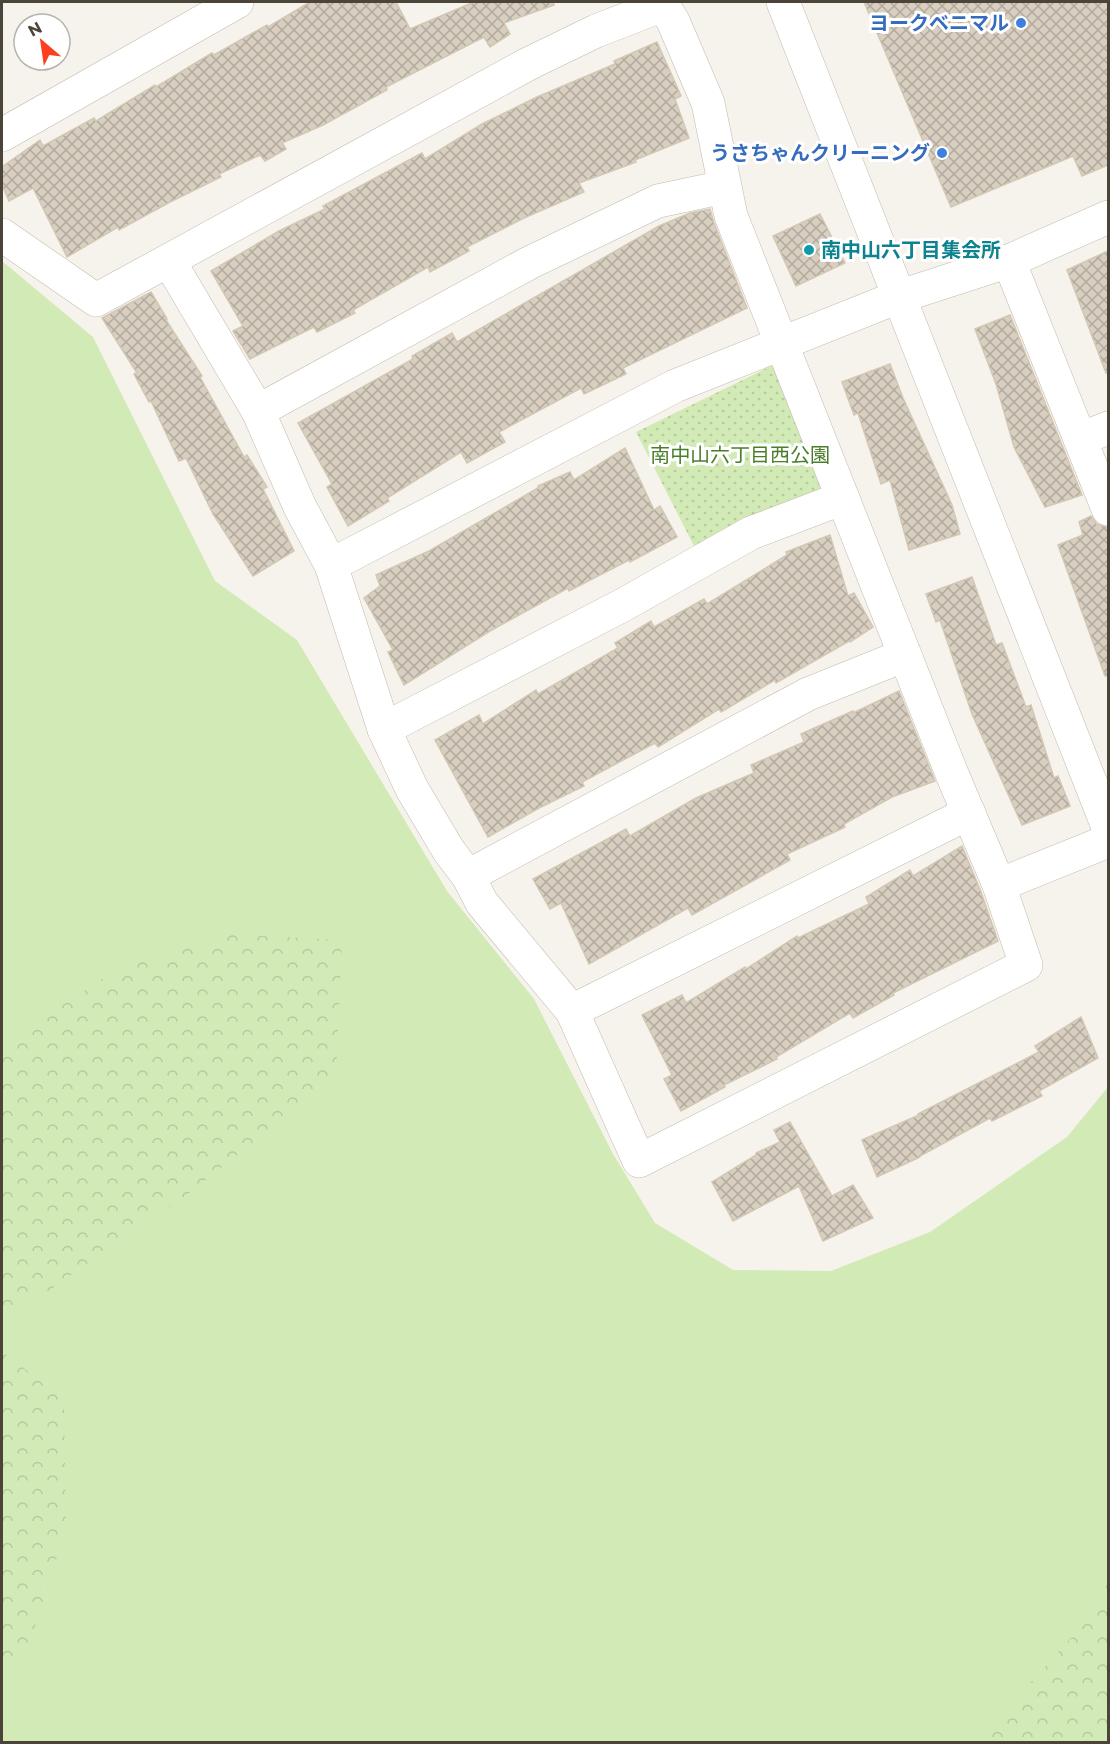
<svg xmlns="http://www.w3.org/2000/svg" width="1110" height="1744" font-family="Montserrat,'Noto Sans JP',sans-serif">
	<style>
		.grass { fill: #d2eab5 }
		.forest { fill: url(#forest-crowns) }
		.park { fill: url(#park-dots) }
		.building { fill: url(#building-cross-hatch); stroke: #d3c7b4; stroke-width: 1.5 }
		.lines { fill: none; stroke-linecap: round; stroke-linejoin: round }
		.minor-casing { stroke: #c2bbae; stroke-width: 34 }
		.minor { stroke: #fff; stroke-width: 33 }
		.shop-dot { fill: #3f7fe0; stroke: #fff; stroke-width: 2 }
		.culture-dot { fill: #0f9aa8; stroke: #fff; stroke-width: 2 }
		.labels { text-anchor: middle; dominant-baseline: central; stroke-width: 6; stroke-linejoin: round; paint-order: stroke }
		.shop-label { font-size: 20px; font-weight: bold; fill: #366cbe; stroke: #fff; text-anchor: end }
		.culture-label { font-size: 20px; font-weight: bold; fill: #0d838f; stroke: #fff; text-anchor: start }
		.park-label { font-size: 20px; fill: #4a7f2a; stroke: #fff }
	</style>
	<defs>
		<pattern id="forest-crowns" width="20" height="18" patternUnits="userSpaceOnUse" patternTransform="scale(1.5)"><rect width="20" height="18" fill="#d2eab5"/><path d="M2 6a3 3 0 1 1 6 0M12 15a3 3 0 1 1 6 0" fill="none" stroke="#b6ca9c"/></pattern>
		<pattern id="park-dots" width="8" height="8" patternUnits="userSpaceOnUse" patternTransform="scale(1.5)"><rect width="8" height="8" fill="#d2eab5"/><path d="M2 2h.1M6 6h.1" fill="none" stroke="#b6ca9c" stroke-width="1.8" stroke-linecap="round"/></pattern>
		<pattern id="building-cross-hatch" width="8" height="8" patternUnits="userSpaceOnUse" patternTransform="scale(1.5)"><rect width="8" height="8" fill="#d8cfc1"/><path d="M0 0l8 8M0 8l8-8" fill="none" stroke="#b1aa9e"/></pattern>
	</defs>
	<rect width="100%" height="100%" fill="#f6f3ec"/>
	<polygon class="grass" points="2,261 93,337 215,581 297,640 447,891 534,999 613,1154 655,1223 733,1270 831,1271 930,1232 1067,1137 1108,1087 1108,1742 2,1742"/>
	<g class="forest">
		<polygon points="227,934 342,940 336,1076 192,1191 2,1323 2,1045 119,968"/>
		<polygon points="2,1352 64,1398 66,1529 31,1639 2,1671"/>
		<polygon points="1108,1582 1108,1742 977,1742 1080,1628"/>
	</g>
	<polygon class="park" points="771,366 785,371 823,488 696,550 636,432"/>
	<g class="building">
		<polygon points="310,2 396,2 410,29 474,2 553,2 554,5 504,23 510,34 490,47 484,37 386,87 387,90 323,125 282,143 286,149 265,161 260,155 219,174 221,177 170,202 119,230 118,227 67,257 33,188 9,201 2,185 2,167 40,140 43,146 94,118 96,121 155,85 156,87 212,53 214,55 267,25 268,27"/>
		<polygon points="864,2 1108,2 1108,165 1082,176 1073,156 951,207"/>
		<polygon points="657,42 681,96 675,99 689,138 635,160 636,162 579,183 584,192 524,218 467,247 469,251 430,272 428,267 353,310 355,313 317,332 314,327 250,359 233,331 243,326 211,271 279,231 325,209 323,206 422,153 425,159 482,124 537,97 615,64 614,61"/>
		<polygon points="710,209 714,223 747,308 623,368 626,374 584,394 581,388 499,432 505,442 467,463 461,452 387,498 389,501 348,526 327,487 332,484 298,423 413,359 412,356 452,333 457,342 659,226 690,213"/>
		<polygon points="820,214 845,263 796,286 773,236"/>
		<polygon points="1108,251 1108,373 1106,373 1067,270"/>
		<polygon points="151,292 167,319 166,320 202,376 200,377 244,457 247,455 267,487 263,489 294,551 253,576 213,514 186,458 179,461 151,401 149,402 134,374 137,373 102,318"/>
		<polygon points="1010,315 1082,495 1045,507 1014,447 996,384 975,329"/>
		<polygon points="890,364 903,398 952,505 960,534 909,550 890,480 881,484 858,413 854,415 842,382"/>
		<polygon points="625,448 654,510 660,506 677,537 630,562 629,560 569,591 568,588 490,631 404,685 388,652 393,650 364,598 380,586 376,575 429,551 538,488 538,486 570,472 574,480"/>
		<polygon points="1091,516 1097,524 1108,527 1108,676 1105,676 1058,545 1083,535 1079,522"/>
		<polygon points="830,535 848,596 854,593 873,627 850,642 849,641 776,683 775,680 721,712 719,709 658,747 655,743 582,782 584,786 539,808 488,837 435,740 479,715 483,724 536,690 538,694 618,648 615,643 651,621 654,627 704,599 707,604 787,555 786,552"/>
		<polygon points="972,577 996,645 1002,643 1026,707 1031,705 1054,778 1058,776 1070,806 1022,825 972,714 940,620 936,622 926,594"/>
		<polygon points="899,691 935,781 892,797 844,824 845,827 787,854 790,860 692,915 688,908 589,964 561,903 550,909 533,879 626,829 630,836 696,798 754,773 751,765 804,742 801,734 853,711 853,713"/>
		<polygon points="962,846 981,892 998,941 893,993 894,995 853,1018 850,1013 776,1057 777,1059 724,1085 725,1087 681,1111 664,1079 672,1075 642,1015 682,995 686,1003 745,967 746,969 797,936 798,938 869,904 866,897 910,870 913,876"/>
		<polygon points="1081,1017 1098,1058 1039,1091 1042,1096 992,1121 990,1118 920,1156 920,1157 877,1177 862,1140 919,1115 918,1114 1039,1052 1035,1046"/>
		<polygon points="790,1122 832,1196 853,1185 873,1218 823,1241 799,1186 733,1221 712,1182 756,1155 756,1153 780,1142 774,1130"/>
	</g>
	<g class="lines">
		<defs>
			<g id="minor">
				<polyline points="783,2 1108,827"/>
				<polyline points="2,135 237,2"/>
				<polyline points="2,235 96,300 528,64 596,31 663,5"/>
				<polyline points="169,261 258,411 300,507 331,565 384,729 412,789 449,851 468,876 482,903 572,1011 639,1161 1026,965 999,885 952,774 731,216 708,103 673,21 661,2"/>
				<polyline points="1009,261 1108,509"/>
				<polyline points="258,411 529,263 658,201 724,187"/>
				<polyline points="1080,439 1108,428"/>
				<polyline points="331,565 675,386 898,297 1009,261 1108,217"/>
				<polyline points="384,729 623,605 751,533 843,498"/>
				<polyline points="468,876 808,694 905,655"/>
				<polyline points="999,885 1108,841"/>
				<polyline points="572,1011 969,813"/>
			</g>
		</defs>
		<use href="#minor" class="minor-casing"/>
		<use href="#minor" class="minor"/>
	</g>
	<g class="shop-dot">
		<circle cx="1021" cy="23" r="6"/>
		<circle cx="942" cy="153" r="6"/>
	</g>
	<circle class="culture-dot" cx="809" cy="250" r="6"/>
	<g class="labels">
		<g class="shop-label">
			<text x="1009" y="23">ヨークベニマル</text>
			<text x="930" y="153">うさちゃんクリーニング</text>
		</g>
		<g class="culture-label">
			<text x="821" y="250">南中山六丁目集会所</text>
		</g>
		<g class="park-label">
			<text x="740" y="455">南中山六丁目西公園</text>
		</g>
	</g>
	<rect width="1110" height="1744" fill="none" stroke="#4b4439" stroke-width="6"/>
	<g transform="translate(42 42) rotate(331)"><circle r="28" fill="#ffffff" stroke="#b7b4b0" stroke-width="1.5"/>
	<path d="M0-4.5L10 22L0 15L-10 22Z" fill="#fc3f1d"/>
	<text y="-9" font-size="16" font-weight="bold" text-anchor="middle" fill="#4b4439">N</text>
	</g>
</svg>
